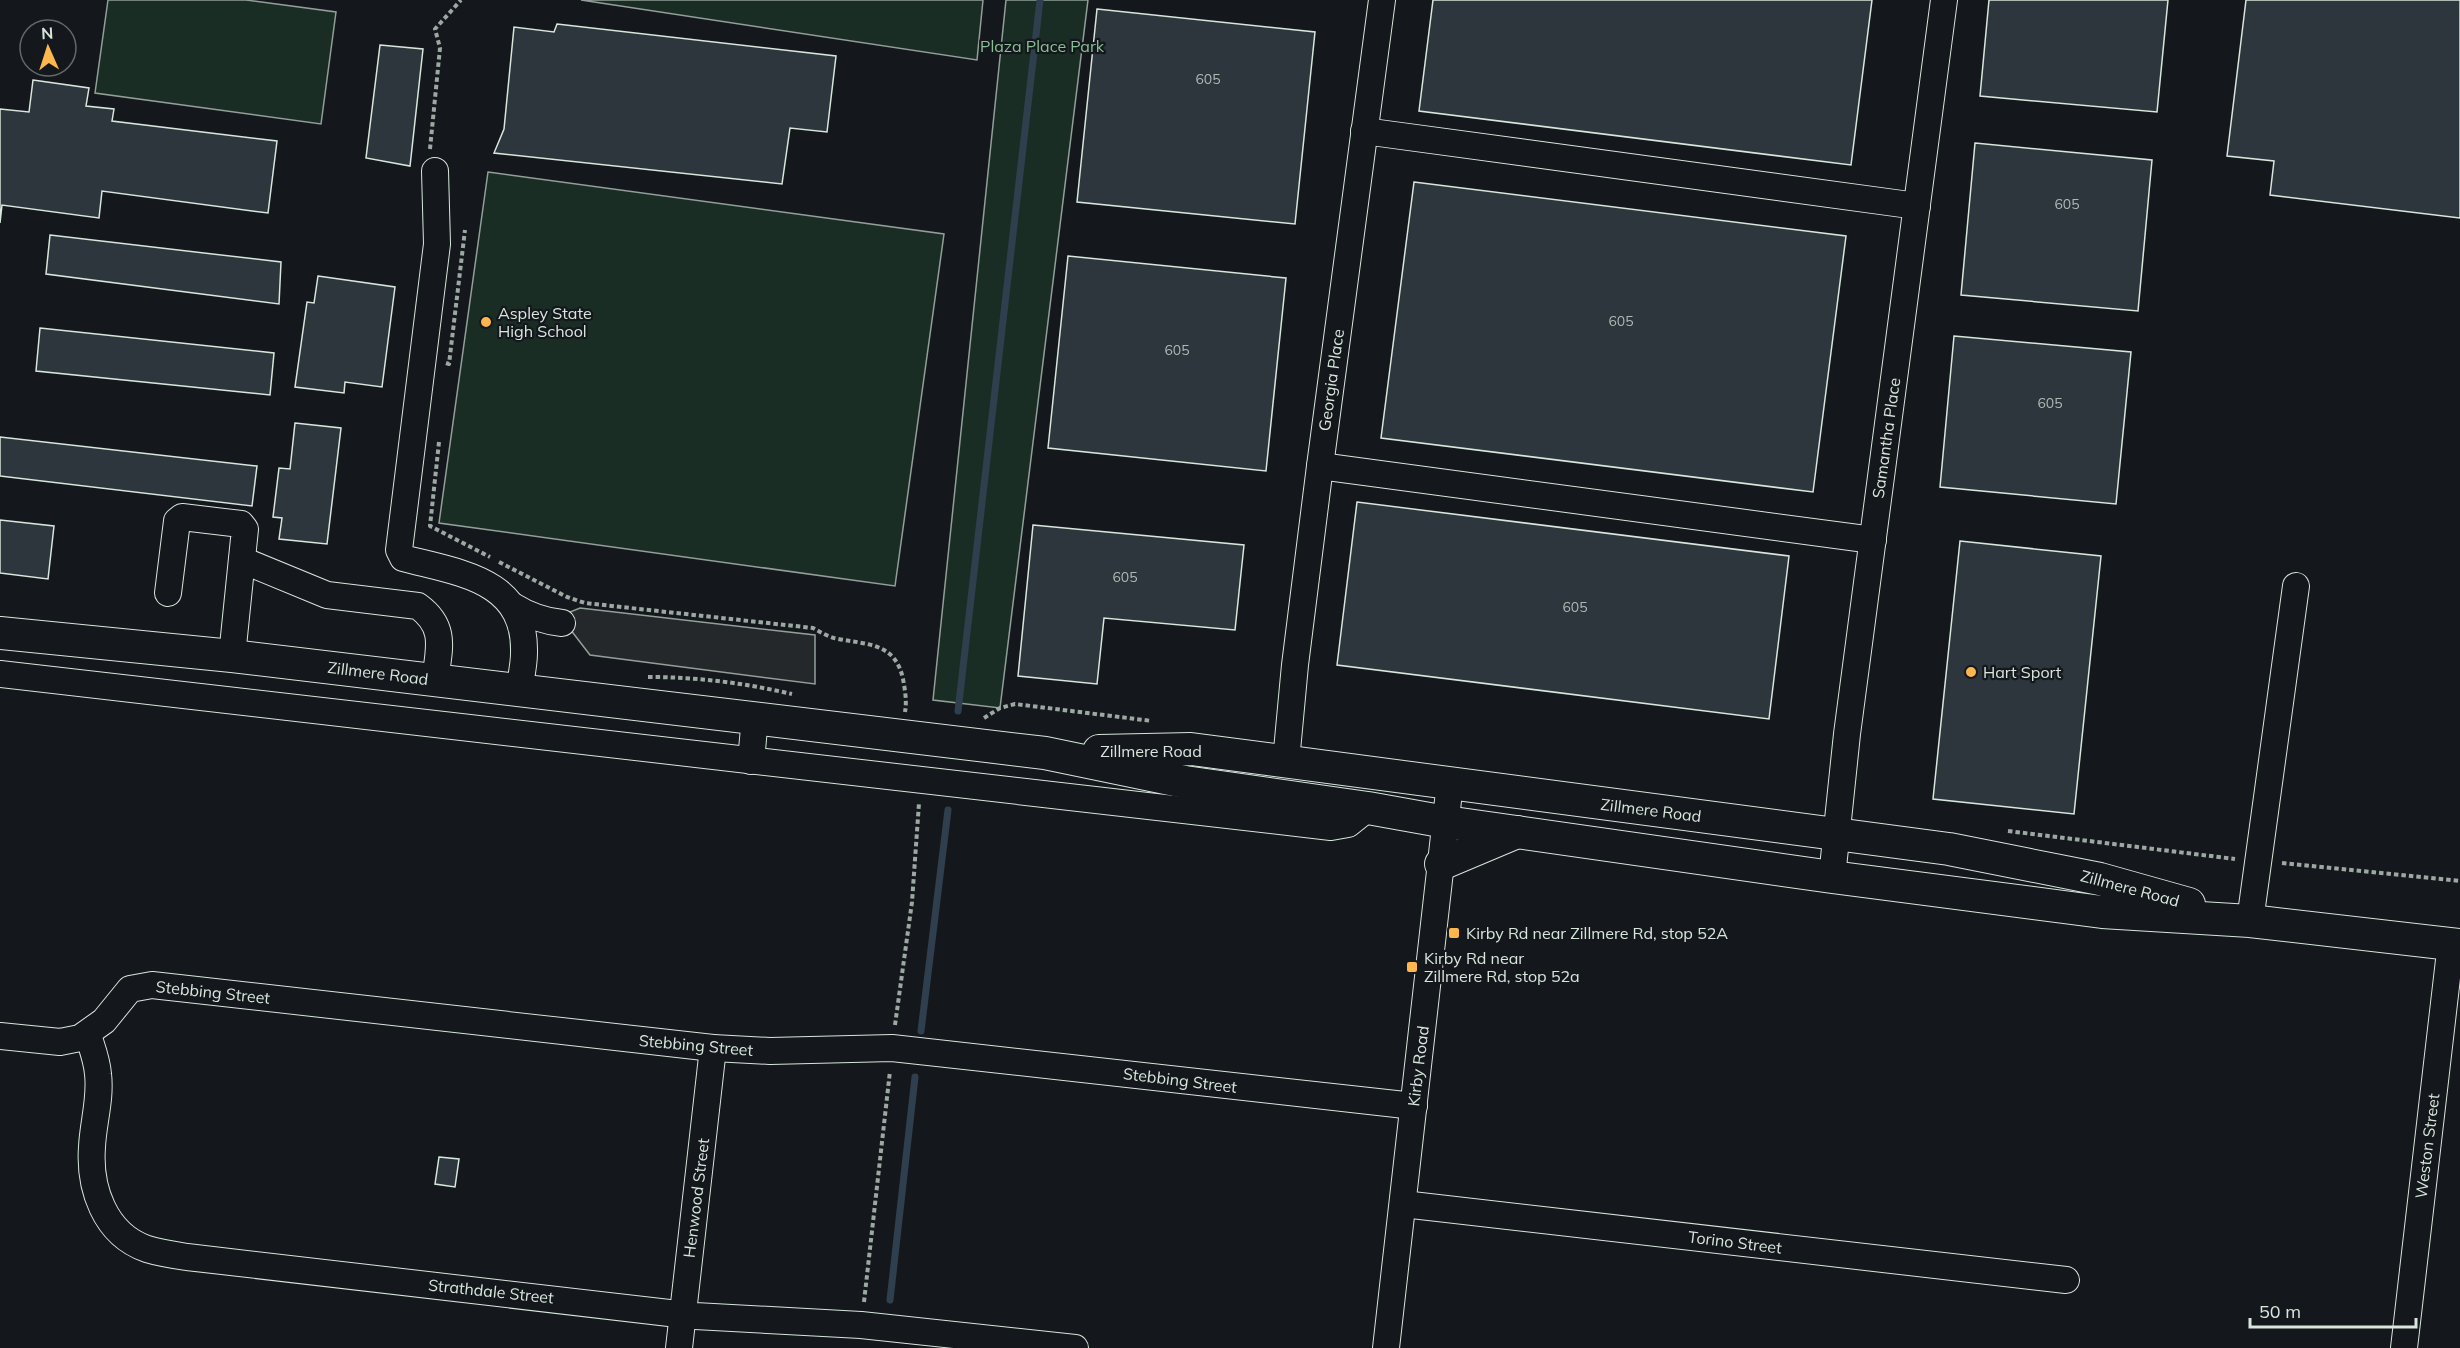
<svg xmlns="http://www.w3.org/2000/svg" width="2460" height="1348" font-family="Mulish,sans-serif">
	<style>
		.green { fill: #1a2d24; stroke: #939e99; stroke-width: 1.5 }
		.parking { fill: #24282b; stroke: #939e99; stroke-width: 1.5 }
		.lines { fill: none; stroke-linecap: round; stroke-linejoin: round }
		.stream { stroke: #2f3f4d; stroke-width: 7 }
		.building { fill: #2c363c; stroke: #d8e6dc; stroke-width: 1.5 }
		.minor-casing { stroke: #d8e6dc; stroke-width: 28 }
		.major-casing { stroke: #d8e6dc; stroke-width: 34 }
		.path { stroke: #9da8a2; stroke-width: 4; stroke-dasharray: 4.5 3; stroke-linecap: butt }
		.minor { stroke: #14181c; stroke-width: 26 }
		.major { stroke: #14181c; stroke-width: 32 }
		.poi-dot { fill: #ffb74d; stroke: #14181c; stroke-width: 2 }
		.labels { text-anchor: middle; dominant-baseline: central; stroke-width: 4.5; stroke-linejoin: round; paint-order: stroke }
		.number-label { font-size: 14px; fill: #adbab4 }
		.park-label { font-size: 16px; fill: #8ac095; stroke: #14181c }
		.poi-label { font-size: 16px; fill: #d8e6dc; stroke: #14181c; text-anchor: start }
		.street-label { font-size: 16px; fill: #d8e6dc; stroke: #14181c }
	</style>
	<rect width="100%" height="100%" fill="#14181c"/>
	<g class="green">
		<polygon points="108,0 246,0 336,12 321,124 95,93"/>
		<polygon points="581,0 983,0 977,60"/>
		<polygon points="1006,0 1088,0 1000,708 933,700"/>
		<polygon points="488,172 944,234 895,586 439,523"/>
	</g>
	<polygon class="parking" points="580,608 815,635 815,684 590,655 560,616"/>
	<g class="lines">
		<g class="stream">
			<polyline points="958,711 1040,0"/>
			<polyline points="921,1031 948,810"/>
			<polyline points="890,1300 915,1077"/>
		</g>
	</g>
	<g class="building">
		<polygon points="1433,0 1872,0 1851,165 1419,111"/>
		<polygon points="1989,0 2168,0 2157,112 1980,96"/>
		<polygon points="2246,0 2460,0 2460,218 2270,195 2274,161 2227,156"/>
		<polygon points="1097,9 1315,32 1295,224 1077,202"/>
		<polygon points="557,24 836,56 827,132 790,128 782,184 494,153 504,129 514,27 554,32"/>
		<polygon points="380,45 423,49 410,166 366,158"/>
		<polygon points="33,80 89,88 86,106 114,109 112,121 277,141 268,213 102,191 99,218 2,205 0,223 0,109 29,112"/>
		<polygon points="1975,143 2152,160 2138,311 1961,295"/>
		<polygon points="1414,182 1846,236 1813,492 1381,438"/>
		<polygon points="50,235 281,262 279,304 46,274"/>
		<polygon points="1068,256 1286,278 1266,471 1048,448"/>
		<polygon points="318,276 395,287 382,387 345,382 344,393 295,387 307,302 314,303"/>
		<polygon points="40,328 274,353 270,395 36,371"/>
		<polygon points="1954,336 2131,352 2116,504 1940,487"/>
		<polygon points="295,423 341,428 327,544 279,539 282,518 273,517 279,468 290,469"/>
		<polygon points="0,437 257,466 252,506 0,476"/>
		<polygon points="1357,502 1789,556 1769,719 1337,665"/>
		<polygon points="0,520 54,526 48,579 0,573"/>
		<polygon points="1033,525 1244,545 1235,630 1104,618 1097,684 1018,676"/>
		<polygon points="1960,541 2101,556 2074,814 1933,799"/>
		<polygon points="439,1157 459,1159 455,1187 435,1184"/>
	</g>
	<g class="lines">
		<defs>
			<g id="minor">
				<polyline points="1364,131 1917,206"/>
				<path d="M435 171 437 244 399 550 403 558C459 573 526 579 524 653 524 665 521 678 519 690"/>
				<polyline points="1320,466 1873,540"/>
				<path d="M242 560 327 595 418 606C447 627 439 649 435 680"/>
				<polyline points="168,593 177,521 182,517 241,524 245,529 232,656"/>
				<path d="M513 606C529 616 543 621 562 623"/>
				<polyline points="0,674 1331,827 1348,824 1368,808"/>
				<polyline points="751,761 755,717"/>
				<polyline points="1286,761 1295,665 1320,466 1382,0"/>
				<polyline points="1832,877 1847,734 1944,0"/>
				<polyline points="2250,921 2296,586"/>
				<path d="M88 1035C92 1048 97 1060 98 1074 101 1099 93 1123 92 1147 89 1187 104 1234 147 1249 160 1253 174 1255 187 1257L695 1316 861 1325 1075 1348"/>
				<polyline points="0,1036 60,1042 80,1038 104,1021 130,989 152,985 713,1048 770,1051 892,1048 1414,1106"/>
				<polyline points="1403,1204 2066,1280"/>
				<polyline points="679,1348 713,1048"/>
				<polyline points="1386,1348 1450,783"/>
				<polyline points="2404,1348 2451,943"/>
			</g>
			<g id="major">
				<polyline points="0,633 232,656 1045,753 1185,782 1368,808 1446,822 1832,877 2102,912 2250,921 2460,945"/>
				<polyline points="1099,751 1191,749 1949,849 2100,879 2189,904"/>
				<polyline points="1441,864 1517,832"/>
			</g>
		</defs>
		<use href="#minor" class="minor-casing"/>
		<use href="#major" class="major-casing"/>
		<g class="path">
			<polyline points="430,149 440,48 435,29 461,0"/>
			<polyline points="446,363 449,364 465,230"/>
			<polyline points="439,442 430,526 490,557"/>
			<path d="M499 562 567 597 585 603 813 628C820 632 827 636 834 638 865 645 895 641 903 679 905 690 907 701 905 712"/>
			<path d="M648 677C698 677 744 683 792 694"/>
			<polyline points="984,718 1000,708 1015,704 1152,721"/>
			<polyline points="2008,831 2235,859"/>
			<polyline points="2282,863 2460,881"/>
			<polyline points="895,1025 912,902 919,803"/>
			<polyline points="864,1302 890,1071"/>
		</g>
		<use href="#minor" class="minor"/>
		<use href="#major" class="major"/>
	</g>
	<g class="poi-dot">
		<circle cx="486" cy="322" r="6"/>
		<circle cx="1971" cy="672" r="6"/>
		<rect x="1448" y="927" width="12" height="12" rx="3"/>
		<rect x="1406" y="961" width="12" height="12" rx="3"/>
	</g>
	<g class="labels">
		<g class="number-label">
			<text x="1208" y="79">605</text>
			<text x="2067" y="204">605</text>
			<text x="1621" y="321">605</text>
			<text x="1177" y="350">605</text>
			<text x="2050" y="403">605</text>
			<text x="1125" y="577">605</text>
			<text x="1575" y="607">605</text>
		</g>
		<g class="park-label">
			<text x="1042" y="46">Plaza Place Park</text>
		</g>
		<g class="poi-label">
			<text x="498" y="313">Aspley State<tspan x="498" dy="18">High School</tspan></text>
			<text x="1983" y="672">Hart Sport</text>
			<text x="1466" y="933">Kirby Rd near Zillmere Rd, stop 52A</text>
			<text x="1424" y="958">Kirby Rd near<tspan x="1424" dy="18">Zillmere Rd, stop 52a</tspan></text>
		</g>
		<g class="street-label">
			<text transform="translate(1331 380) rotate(-82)">Georgia Place</text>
			<text transform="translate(1886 438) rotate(-82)">Samantha Place</text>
			<text transform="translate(378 673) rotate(7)">Zillmere Road</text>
			<text x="1151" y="751">Zillmere Road</text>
			<text transform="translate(1651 810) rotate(7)">Zillmere Road</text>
			<text transform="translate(2130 888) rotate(15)">Zillmere Road</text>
			<text transform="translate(213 992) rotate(6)">Stebbing Street</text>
			<text transform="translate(696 1045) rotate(5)">Stebbing Street</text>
			<text transform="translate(1418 1066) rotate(-83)">Kirby Road</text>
			<text transform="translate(1180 1080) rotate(7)">Stebbing Street</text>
			<text transform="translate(2427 1146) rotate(-83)">Weston Street</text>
			<text transform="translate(696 1198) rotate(-83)">Henwood Street</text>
			<text transform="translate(1735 1242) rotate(7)">Torino Street</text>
			<text transform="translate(491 1291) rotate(6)">Strathdale Street</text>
		</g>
	</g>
	<g transform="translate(48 48) rotate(357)"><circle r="28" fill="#14181c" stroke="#626a69" stroke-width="1.5"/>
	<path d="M0-4.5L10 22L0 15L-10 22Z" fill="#ffb74d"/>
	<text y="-9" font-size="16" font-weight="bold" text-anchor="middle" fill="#d8e6dc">N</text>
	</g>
	<path d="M2250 1318v9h166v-9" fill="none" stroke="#d8e6dc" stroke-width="3"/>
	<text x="2259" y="1318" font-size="18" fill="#d8e6dc" stroke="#14181c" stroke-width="4.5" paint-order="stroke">50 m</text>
</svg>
